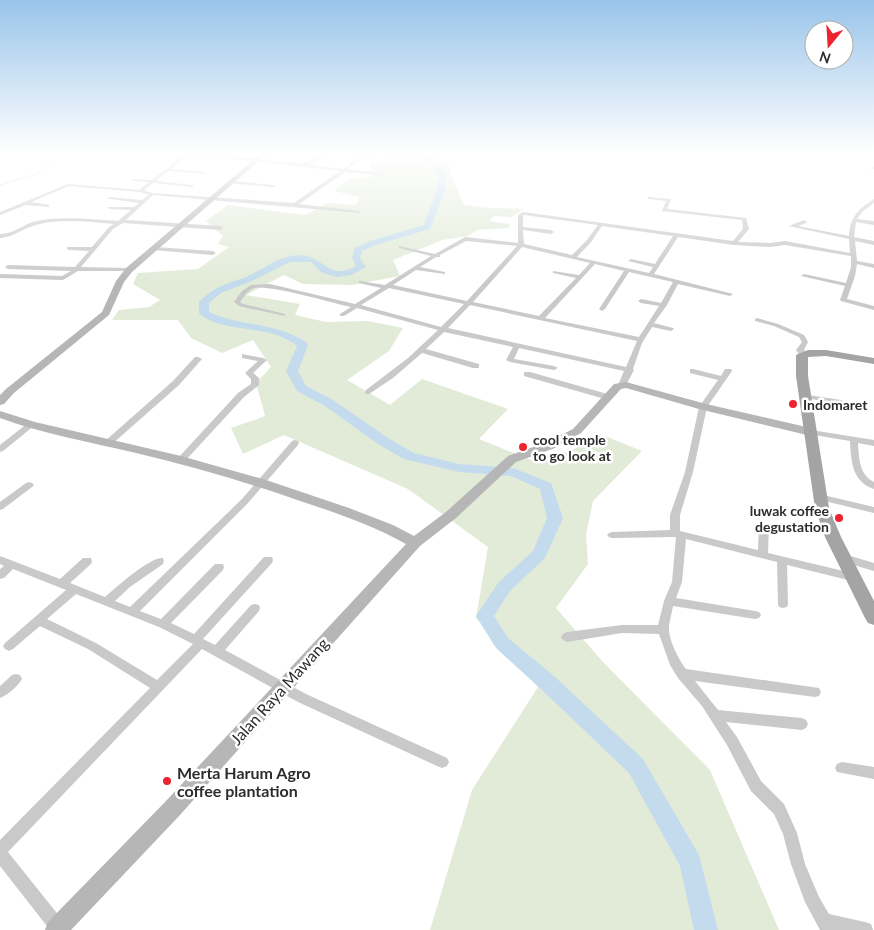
<svg xmlns="http://www.w3.org/2000/svg" width="874" height="930" font-family="Lato,sans-serif">
	<style>
		.green { fill: #e2ebd8 }
		.lines { fill: none; stroke-linecap: round; stroke-linejoin: round }
		.stream { stroke: #c3dbec; stroke-width: 1 }
		.river { fill: #c3dbec; fill-rule: evenodd }
		.street { fill: #c9c9c9; fill-rule: evenodd }
		.secondary { fill: #b6b6b6; fill-rule: evenodd }
		.primary { fill: #a4a4a4; fill-rule: evenodd }
		.poi-dot { fill: #ed242f; stroke: #fff; stroke-width: 2 }
		.labels { text-anchor: middle; dominant-baseline: central; stroke-width: 5; stroke-linejoin: round; paint-order: stroke }
		.poi-label { font-size: 14px; font-weight: bold; fill: #2c2c2c; stroke: #fff; text-anchor: start }
		.near-street-label { font-size: 16px; fill: #2c2c2c; stroke: #fff }
		.near-poi-label { font-size: 16px; font-weight: bold; fill: #2c2c2c; stroke: #fff; text-anchor: start }
	</style>
	<rect width="100%" height="100%" fill="#fff"/>
	<polygon class="green" points="393,152 436,152 449,165 453,180 464,205 487,208 524,209 511,217 494,216 489,221 509,224 509,228 477,230 468,236 442,240 393,260 400,276 352,285 303,284 284,275 246,295 300,304 295,315 326,322 368,321 403,328 389,351 347,380 390,405 422,379 508,409 479,439 539,463 605,436 642,451 593,501 586,534 588,564 556,608 603,662 710,770 779,930 430,930 472,790 538,687 476,618 488,547 408,489 284,435 243,454 231,428 265,416 256,383 271,367 253,340 222,353 191,338 178,320 112,320 119,310 149,307 160,300 133,284 138,273 198,269 229,247 218,244 223,236 206,221 228,205 305,215 327,203 355,205 360,197 334,191 351,178 372,177 370,161 400,164"/>
	<g class="lines">
		<polyline class="stream" points="0,185 38,173 61,152"/>
		<path class="river" d="M418 152H424L445 176V190L430 229 376 245 362 251 360 258 366 267 351 275 336 277 321 272 311 262H290L254 280 221 293 209 303V312C241 327 277 322 307 343L308 345 298 371 306 386 333 400 388 438 414 453 459 464 513 468 551 483 563 518 545 558 510 591 494 616 508 638 555 677 643 759 699 855 718 930H694L680 866 629 773 541 689 496 648 476 616 498 583 533 551 547 518 540 489 511 476 459 472 404 459 378 444 325 406 297 391 286 371 297 346C291 341 284 338 277 335 255 327 216 330 199 313V302C203 297 209 293 214 290 223 284 236 281 246 277 264 269 280 255 300 255 326 256 327 282 356 266L352 258 355 248 370 241 424 225 437 190 439 176Z"/>
		<g class="street">
			<path d="M188 152 303 164 326 152H330L308 165 343 169 367 152 401 156 399 157 369 154 348 169 378 173 380 175 345 172 299 204 358 211H360V213L153 195 126 220 220 226 223 228 220 230 123 223 113 229 81 267 129 268 132 270 131 271H78L63 280 0 278V274L62 276 71 271 8 269 5 267 8 265 75 267 89 251 69 250 67 249V247H92L109 227 114 224C89 222 61 218 36 225 23 228 14 237 0 238V234C14 234 23 224 36 221 63 216 91 219 118 221L131 210 110 209 108 208V207H134L139 203 110 199H108V197L142 200 149 195 140 192 69 186 31 202 49 205V207L26 205 0 215V212L68 184 139 190 149 182 133 181 131 179 152 180ZM189 154 340 171 294 203 152 193 144 190 153 183 193 187V185H191L156 181 168 171 207 174 205 172 171 169Z"/>
			<polygon points="871,167 874,167 874,169 869,169"/>
			<polygon points="230,181 274,185 276,186 274,187 228,183"/>
			<path d="M648 197 671 199 667 209 746 218 749 229 738 242 770 243 785 241 850 253 849 239 789 226 804 220 807 222 806 223 798 226 849 236C850 217 859 208 874 199V203L862 212 857 219 874 221V225L856 222 854 237 874 241V245L855 241 857 261 874 264V268L857 264 855 276 847 299 874 306V310L841 301 840 300 845 286 801 276 804 274 846 283 851 267V256L785 245 770 247 734 245 678 237 654 274 733 294 730 296 678 284 667 305 654 323 673 328 674 329 671 331 652 327 642 343 633 369 634 370 625 387H622L618 385 624 371 519 348 514 359 554 366 558 368 554 370 510 362 506 360 513 347 444 332 426 349 479 364V368H473L422 353 393 378 369 394H366L365 392 366 390 408 358 438 330 357 308 344 316H340V314L351 307C333 303 268 284 254 288 248 290 244 297 240 302L243 304 285 314V316L239 306 234 302 242 291 251 285 270 284 355 304 381 288 359 283V281L385 285 431 256 399 248V246L435 254 465 237 518 243V215L523 212 733 241 743 229 742 220 662 211 666 201 650 199H648ZM524 215 598 225 587 240 572 255 524 244 523 230 551 234 554 232 551 230 523 227V216ZM602 226 673 236 655 264 631 259 628 261 653 267 649 273 577 257 591 242ZM466 241 517 246 467 301 393 285 416 270 445 274V272L420 267 436 257H440V255ZM522 247 590 263 579 275 553 271V273L576 278 539 316 473 302ZM595 264 624 271 599 309 602 311 605 309 629 272 673 282 661 303 641 299 638 301 641 303 659 306 639 337 545 318ZM389 288 464 304 441 327 361 305ZM470 305 637 341 626 367 448 328Z"/>
			<polygon points="155,247 213,251 216,253 213,255 153,250 153,248"/>
			<polygon points="757,318 778,324 804,335 808,342 804,350 807,354 806,356 800,356 796,350 802,342 799,337 774,326 755,321 755,319"/>
			<polygon points="242,354 263,358 267,360 253,373 259,378 259,385 244,397 184,462 178,462 177,460 178,458 238,393 251,384 251,379 245,373 258,361 242,358"/>
			<polygon points="195,357 198,357 202,359 179,385 111,445 105,445 104,443 105,441 173,381"/>
			<path d="M690 369H693L721 376 725 369H731L732 371 707 407 693 472 680 515V531L758 550 759 525 761 523H767L769 525 768 553 852 573 856 574 857 577 856 580 852 581 787 565 788 604 787 607 783 608 779 607 778 604 777 562 686 539 682 582 676 598 755 611 759 612 761 615 759 618 755 619 673 606C672 613 669 622 669 629 669 641 679 660 686 669L819 688 821 692 819 696 815 697 695 681 718 710 802 718 806 720 808 724 806 728 802 730 726 722 737 737 761 781 784 804 797 833 805 864 819 897 829 914 865 922 871 924 873 930H820L805 902 791 864 783 834 774 814 751 791 727 745 702 706 678 678 670 665 659 634 622 633 567 642 563 640 561 637 563 634 567 632 622 625H658L664 601 672 582 676 537 612 538 609 537 607 535 609 533 612 532 670 530V515L685 472 699 407 718 380 690 373Z"/>
			<polygon points="524,372 530,372 611,395 612,397 611,399 605,399 524,376"/>
			<polygon points="802,394 841,400 845,402 841,404 805,398 802,398 801,396"/>
			<polygon points="28,423 31,423 35,425 3,451 0,452 0,445"/>
			<path d="M808 430H811L874 440V446L858 443C859 458 859 475 874 482V489C852 482 851 461 850 441L808 434 807 432Z"/>
			<path d="M295 440 298 441 299 443 298 445 248 503 140 611 161 619 215 564H223L224 567 223 570 171 623 194 634 264 557H272L273 560 272 563 203 639 215 645 251 605 255 604 259 605 260 608 259 611 225 650 306 694 447 758 449 762 447 766 442 768 437 766 298 702 202 649 8 852 64 922 66 928 65 930H50L0 866V840L150 688 88 649 40 626 13 649 9 651 5 649 3 646 5 643 66 590 13 569 4 578 0 579V569L4 566 0 564V556L60 579 83 558H91L92 561 91 564 70 583 105 597C115 588 151 556 163 558L164 561 163 564 130 587 115 601 130 607 242 499 292 441ZM76 594 159 627 193 644 157 680 96 643 47 619Z"/>
			<polygon points="29,482 32,483 34,485 32,487 3,509 0,510 0,502 26,483"/>
			<polygon points="819,494 874,507 874,513 816,499 814,497"/>
			<polygon points="844,554 874,563 874,571 840,561 839,558 840,555"/>
			<path d="M16 674 20 675 22 679C18 686 8 695 0 698V686L12 675Z"/>
			<polygon points="842,762 874,767 874,779 837,772 835,768 837,764"/>
		</g>
		<g class="secondary">
			<polygon points="263,152 269,152 132,272 124,282 109,315 14,393 4,404 0,405 0,395 6,389 102,312 116,281 126,268"/>
			<path d="M626 382 706 404 815 429 817 432 811 436 699 409 626 388 621 389 581 433 555 448 516 462 456 518 420 546 180 815 71 930H45L48 922 166 801 406 544C372 525 337 513 300 501 246 482 192 466 136 453 90 442 44 434 0 418V411L35 422 181 456 266 480 349 508 393 525 414 536 446 512 508 456 547 442 573 429 614 384Z"/>
		</g>
		<polygon class="primary" points="808,350 826,350 874,358 874,364 826,356 808,357 808,376 829,508 841,537 874,601 874,625 868,623 865,618 825,537 815,508 796,376 796,355"/>
	</g>
	<linearGradient id="sky" x2="0" y2="1"><stop stop-color="#99c4ea"/><stop offset="0.54" stop-color="#fff"/><stop offset="1" stop-color="#fff" stop-opacity="0"/></linearGradient>
	<rect width="874" height="282" fill="url(#sky)"/>
	<g class="poi-dot">
		<circle cx="793" cy="404" r="5"/>
		<circle cx="523" cy="447" r="5"/>
		<circle cx="839" cy="518" r="5"/>
		<circle cx="167" cy="781" r="5"/>
	</g>
	<g class="labels">
		<g class="poi-label">
			<text x="803" y="404">Indomaret</text>
			<text x="533" y="439">cool temple<tspan x="533" dy="16">to go look at</tspan></text>
			<text x="829" y="510" text-anchor="end">luwak coffee<tspan x="829" dy="16">degustation</tspan></text>
		</g>
		<g class="near-street-label">
			<text transform="translate(279 691) rotate(-48)">Jalan Raya Mawang</text>
		</g>
		<g class="near-poi-label">
			<text x="177" y="772">Merta Harum Agro<tspan x="177" dy="18">coffee plantation</tspan></text>
		</g>
	</g>
	<g transform="translate(829 45) rotate(198)"><circle r="24" fill="#ffffff" stroke="#ababab"/>
	<path d="M0-4L9 19L0 12L-9 19Z" fill="#ed242f"/>
	<text y="-8" font-size="14" font-weight="bold" text-anchor="middle" fill="#2c2c2c">N</text>
	</g>
</svg>
